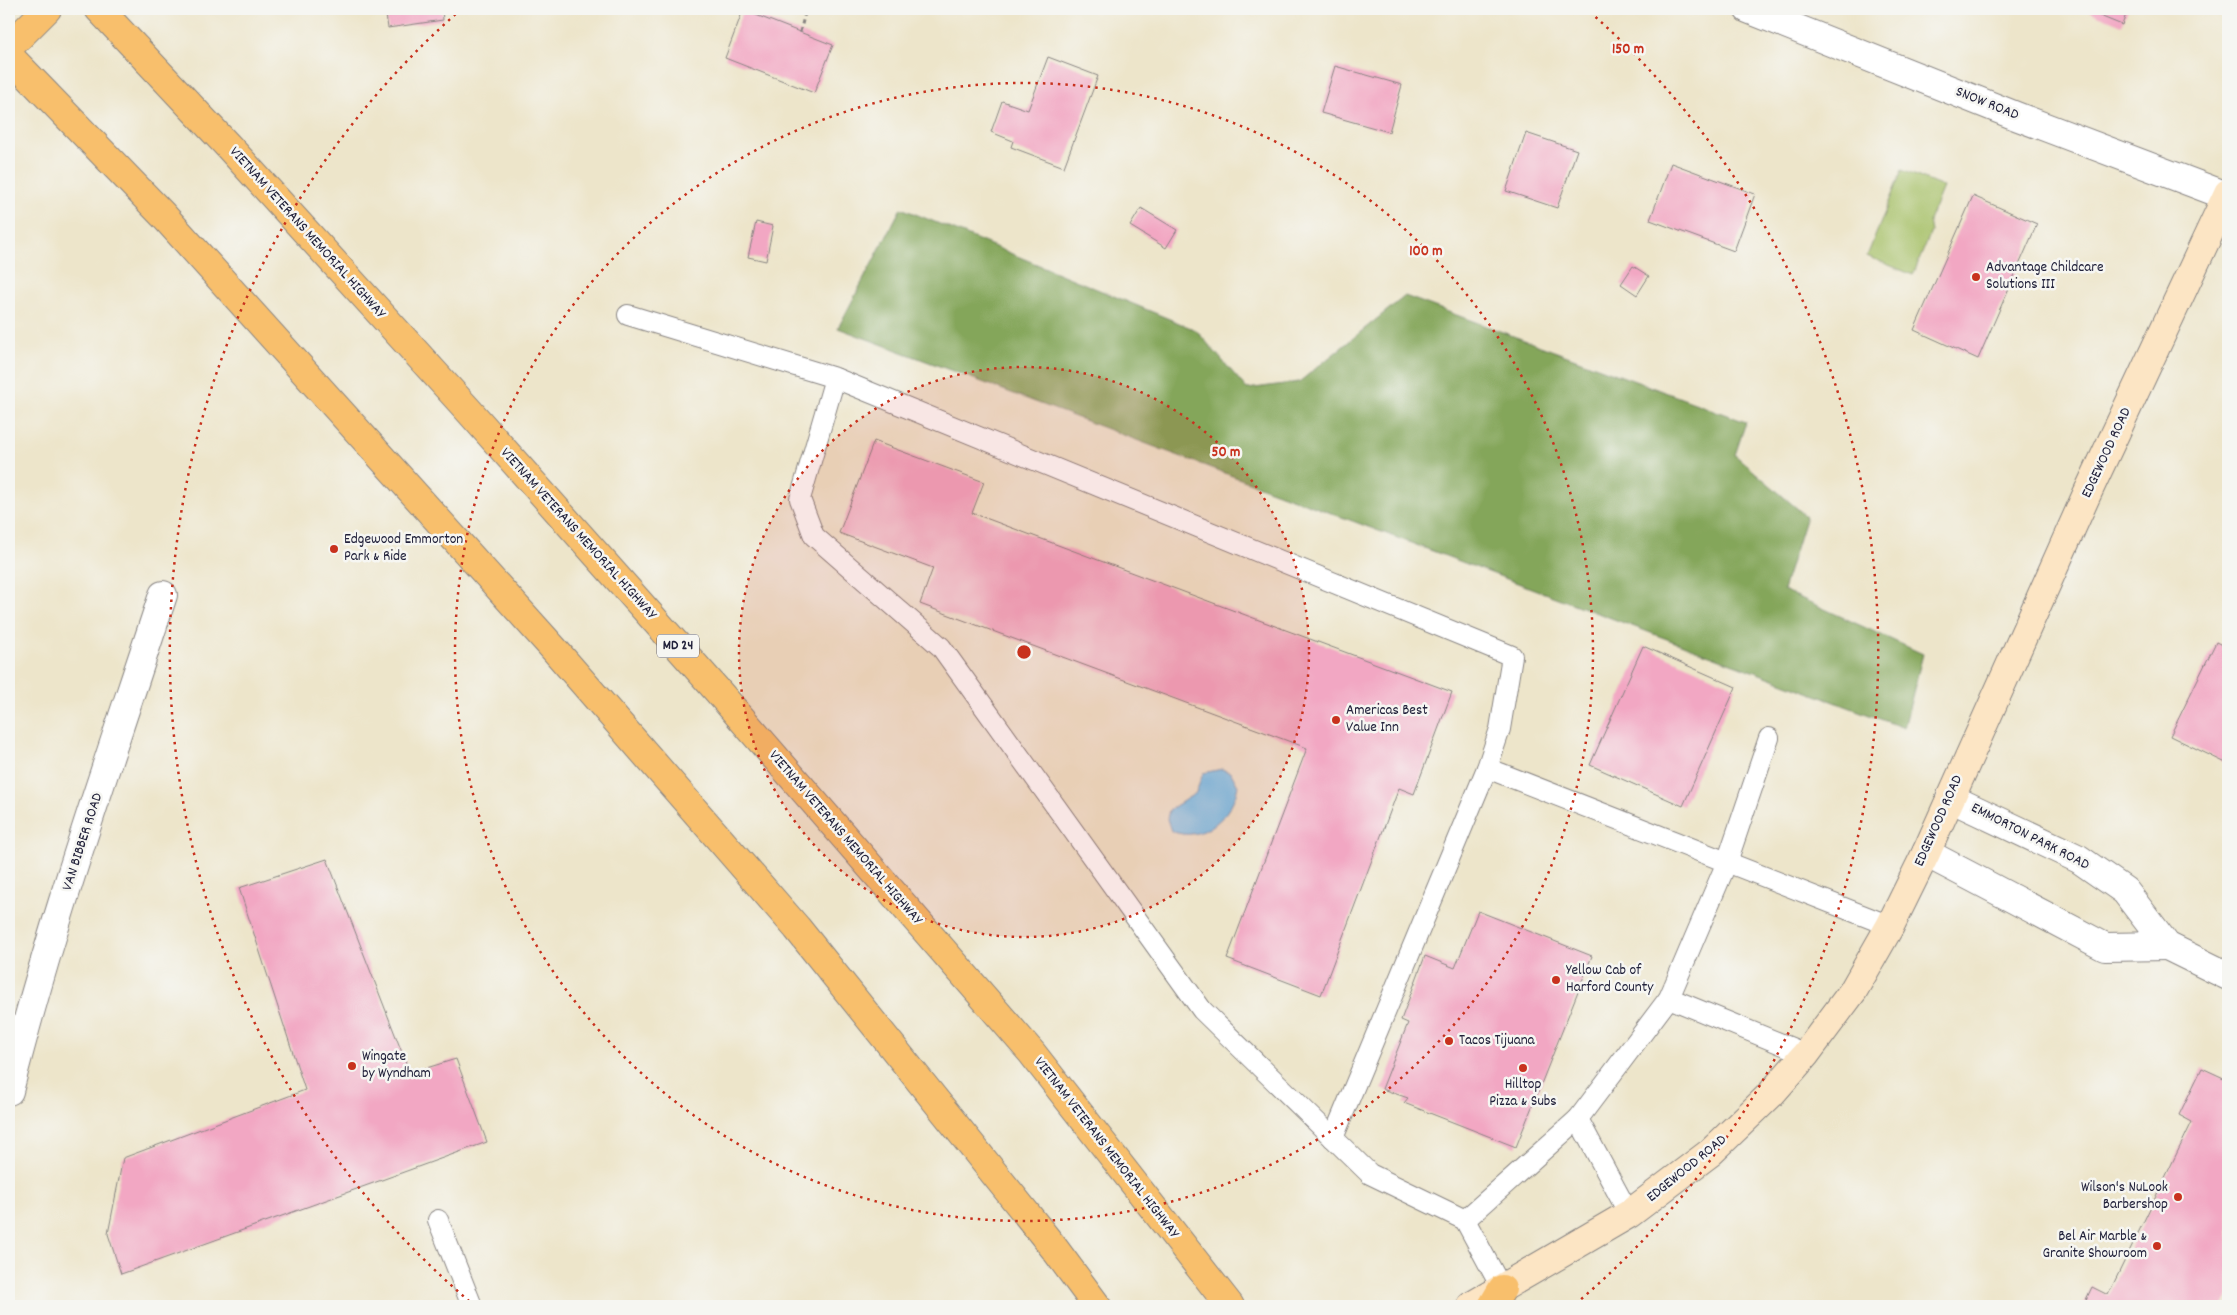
<svg xmlns="http://www.w3.org/2000/svg" width="2237" height="1315" font-family="Dekko,sans-serif">
	<style>
		.green { fill: #a5bf65; stroke: #647050 }
		.forest { fill: #84a65a; stroke: #53644a }
		.water { fill: #72c2ed; stroke: #4a7294 }
		.building { fill: #f2a7c3 }
		.lines { fill: none; stroke-linecap: round; stroke-linejoin: round }
		.lane-casing { stroke: #888482; stroke-width: 22 }
		.street-casing { stroke: #888482; stroke-width: 30 }
		.secondary-casing { stroke: #888482; stroke-width: 30 }
		.highway-casing { stroke: #888482; stroke-width: 30 }
		.path { stroke: #888482; stroke-width: 3; stroke-dasharray: 4 4; stroke-linecap: butt }
		.lane { stroke: #fff; stroke-width: 20 }
		.street { stroke: #fff; stroke-width: 28 }
		.secondary { stroke: #fce5c4; stroke-width: 28 }
		.highway { stroke: #f8bf6c; stroke-width: 28 }
		.ring { fill: none; stroke: #c8321e; stroke-width: 2.5; stroke-dasharray: 2.5 5 }
		.poi-dot { fill: #c8321e; stroke: #f6f6f2; stroke-width: 2 }
		.labels { text-anchor: middle; dominant-baseline: central; stroke-width: 5; stroke-linejoin: round; paint-order: stroke }
		.shield { fill: #f6f6f2; stroke: #626272; stroke-width: 1 }
		.shield-label { font-size: 14px; font-weight: bold; fill: #22223b }
		.street-label { font-size: 15px; fill: #22223b; stroke: #f6f6f2 }
		.poi-label { font-size: 15px; fill: #22223b; stroke: #f6f6f2; text-anchor: start }
		.centre { fill: #c8321e; stroke: #f6f6f2; stroke-width: 2.5 }
		.ring-label { font-size: 15px; text-anchor: middle; font-weight: bold; fill: #c8321e; stroke: #f6f6f2; stroke-width: 5; stroke-linejoin: round; paint-order: stroke }
	</style>
	<rect width="100%" height="100%" fill="#f6f6f2"/>
	<filter id="ink" filterUnits="userSpaceOnUse"><feTurbulence type="fractalNoise" baseFrequency=".02" numOctaves="2"/><feDisplacementMap in="SourceGraphic" scale="10" xChannelSelector="R" yChannelSelector="G"/><feConvolveMatrix kernelMatrix="1 2 1 2 8 2 1 2 1" color-interpolation-filters="sRGB"/></filter>
	<filter id="wash" filterUnits="userSpaceOnUse"><feTurbulence type="fractalNoise" baseFrequency=".0096" numOctaves="4" result="noise"/><feDisplacementMap in="SourceGraphic" scale="20" xChannelSelector="R" yChannelSelector="G"/><feGaussianBlur stdDeviation="1.12" result="paint"/><feColorMatrix in="noise" values="0 0 0 0 0 0 0 0 0 0 0 0 0 0 0 0 0 1.4 0 .05"/><feComposite in="paint" operator="in"/></filter>
	<g filter="url(#wash)">
		<rect width="100%" height="100%" fill="#ede5ca"/>
		<polygon class="green" points="1902,170 1943,187 1929,221 1931,232 1913,275 1867,256"/>
		<polygon class="forest" points="901,208 1196,330 1247,389 1299,382 1405,296 1746,422 1735,455 1806,516 1783,590 1923,654 1904,728 838,328"/>
		<path class="water" d="M1222 769 1231 773 1238 786C1232 816 1203 844 1171 831L1167 819 1169 810 1196 793 1203 773Z"/>
		<g id="blocks">
			<g class="building">
				<polygon points="385,9 442,9 443,20 388,28"/>
				<polygon points="2083,9 2128,9 2122,25"/>
				<polygon points="743,10 833,45 814,93 725,58"/>
				<polygon points="1048,57 1098,76 1064,167 1011,147 1013,141 991,132 1002,101 1028,110"/>
				<polygon points="1335,66 1402,85 1389,132 1321,113"/>
				<polygon points="1526,133 1577,150 1557,208 1506,191"/>
				<polygon points="1671,163 1755,194 1734,251 1650,220"/>
				<polygon points="1973,196 2037,224 1978,359 1914,330"/>
				<polygon points="1141,208 1177,230 1166,248 1130,226"/>
				<polygon points="756,222 773,226 766,261 748,257"/>
				<polygon points="1633,266 1649,276 1637,295 1621,284"/>
				<polygon points="874,441 984,482 972,513 1452,692 1414,794 1399,788 1321,995 1227,959 1307,748 920,604 933,568 839,533"/>
				<polygon points="2216,642 2228,648 2228,764 2170,736"/>
				<polygon points="1643,646 1736,687 1683,806 1590,765"/>
				<polygon points="327,859 410,1073 456,1059 487,1142 121,1274 108,1234 123,1158 305,1090 239,888"/>
				<polygon points="1478,911 1592,956 1516,1147 1404,1103 1408,1098 1382,1089 1408,1023 1401,1020 1425,956 1455,968"/>
				<polygon points="2202,1068 2228,1080 2228,1296 2223,1306 2083,1306 2092,1287 2108,1295 2192,1122 2179,1115"/>
			</g>
		</g>
	</g>
	<g filter="url(#ink)">
		<use href="#blocks" fill-opacity="0" stroke="#888482" stroke-width="1"/>
		<g class="lines">
			<defs>
				<g id="lane">
					<polyline points="628,315 835,378 1512,656 1500,729 1487,768 1333,1138"/>
					<polyline points="835,378 800,499 814,536 941,647 1202,1010 1370,1174 1465,1220 1502,1289"/>
					<polyline points="1487,768 1890,926"/>
					<polyline points="1669,998 1806,1054"/>
					<polyline points="1578,1119 1629,1214"/>
					<polyline points="438,1220 472,1306"/>
					<polyline points="1465,1220 1578,1119 1669,998 1727,862 1769,738"/>
				</g>
				<g id="street">
					<polyline points="1748,9 2016,116 2227,196"/>
					<polyline points="1950,798 2079,859 2125,891 2167,946 2228,976"/>
					<polyline points="1926,853 2105,947 2167,946"/>
					<path d="M9 1091C51 924 109 760 163 595"/>
				</g>
				<polyline id="secondary" points="1471,1306 1629,1214 1711,1152 1770,1095 1806,1054 1853,991 1890,926 1926,853 2086,496 2228,193"/>
				<g id="highway">
					<polyline points="99,9 228,146 470,412 715,688 1032,1053 1230,1306"/>
					<polyline points="9,47 47,9"/>
					<polyline points="9,56 163,215 554,649 797,928 1054,1248 1097,1306"/>
					<polyline points="1492,1306 1502,1289"/>
				</g>
			</defs>
			<use href="#lane" class="lane-casing"/>
			<use href="#street" class="street-casing"/>
			<use href="#secondary" class="secondary-casing"/>
			<use href="#highway" class="highway-casing"/>
			<polyline class="path" points="800,32 806,9"/>
			<use href="#lane" class="lane"/>
			<use href="#street" class="street"/>
			<use href="#secondary" class="secondary"/>
			<use href="#highway" class="highway"/>
		</g>
	</g>
	<circle cx="1024" cy="652" r="285" fill="#c8321e" fill-opacity=".12"/>
	<g class="ring">
		<circle cx="1024" cy="652" r="285"/>
		<circle cx="1024" cy="652" r="569"/>
		<path d="M475 1306A854 854 0 0 1 458 12M1590 12A854 854 0 0 1 1573 1306"/>
	</g>
	<g class="poi-dot">
		<circle cx="1976" cy="277" r="5"/>
		<circle cx="334" cy="549" r="5"/>
		<circle cx="1336" cy="720" r="5"/>
		<circle cx="1556" cy="980" r="5"/>
		<circle cx="1449" cy="1041" r="5"/>
		<circle cx="352" cy="1066" r="5"/>
		<circle cx="1523" cy="1068" r="5"/>
		<circle cx="2178" cy="1197" r="5"/>
		<circle cx="2157" cy="1246" r="5"/>
	</g>
	<g class="labels">
		<rect class="shield" x="657" y="634.5" width="42" height="23" rx="4"/>
		<g class="shield-label">
			<text x="678" y="646">MD 24</text>
		</g>
		<g class="street-label">
			<text transform="translate(1987 104) rotate(22)">SNOW ROAD</text>
			<text transform="translate(307 233) rotate(48)">VIETNAM VETERANS MEMORIAL HIGHWAY</text>
			<text transform="translate(2107 453) rotate(-65)">EDGEWOOD ROAD</text>
			<text transform="translate(578 534) rotate(48)">VIETNAM VETERANS MEMORIAL HIGHWAY</text>
			<text transform="translate(1939 821) rotate(-66)">EDGEWOOD ROAD</text>
			<text transform="translate(2030 837) rotate(27)">EMMORTON PARK ROAD</text>
			<text transform="translate(845 838) rotate(49)">VIETNAM VETERANS MEMORIAL HIGHWAY</text>
			<text transform="translate(83 842) rotate(-72)">VAN BIBBER ROAD</text>
			<text transform="translate(1106 1148) rotate(52)">VIETNAM VETERANS MEMORIAL HIGHWAY</text>
			<text transform="translate(1687 1169) rotate(-39)">EDGEWOOD ROAD</text>
		</g>
		<g class="poi-label">
			<text x="1986" y="268">Advantage Childcare<tspan x="1986" dy="17">Solutions III</tspan></text>
			<text x="344" y="540">Edgewood Emmorton<tspan x="344" dy="17">Park &amp; Ride</tspan></text>
			<text x="1346" y="711">Americas Best<tspan x="1346" dy="17">Value Inn</tspan></text>
			<text x="1566" y="971">Yellow Cab of<tspan x="1566" dy="17">Harford County</tspan></text>
			<text x="1459" y="1041">Tacos Tijuana</text>
			<text x="362" y="1057">Wingate<tspan x="362" dy="17">by Wyndham</tspan></text>
			<text x="1523" y="1085" text-anchor="middle">Hilltop<tspan x="1523" dy="17">Pizza &amp; Subs</tspan></text>
			<text x="2168" y="1188" text-anchor="end">Wilson's NuLook<tspan x="2168" dy="17">Barbershop</tspan></text>
			<text x="2147" y="1237" text-anchor="end">Bel Air Marble &amp;<tspan x="2147" dy="17">Granite Showroom</tspan></text>
		</g>
	</g>
	<circle cx="1024" cy="652" r="8" class="centre"/>
	<g class="ring-label">
		<text x="1628" y="53">150 m</text>
		<text x="1426" y="255">100 m</text>
		<text x="1226" y="456">50 m</text>
	</g>
	<rect width="2237" height="1315" fill="none" stroke="#f6f6f2" stroke-width="30"/>
</svg>
